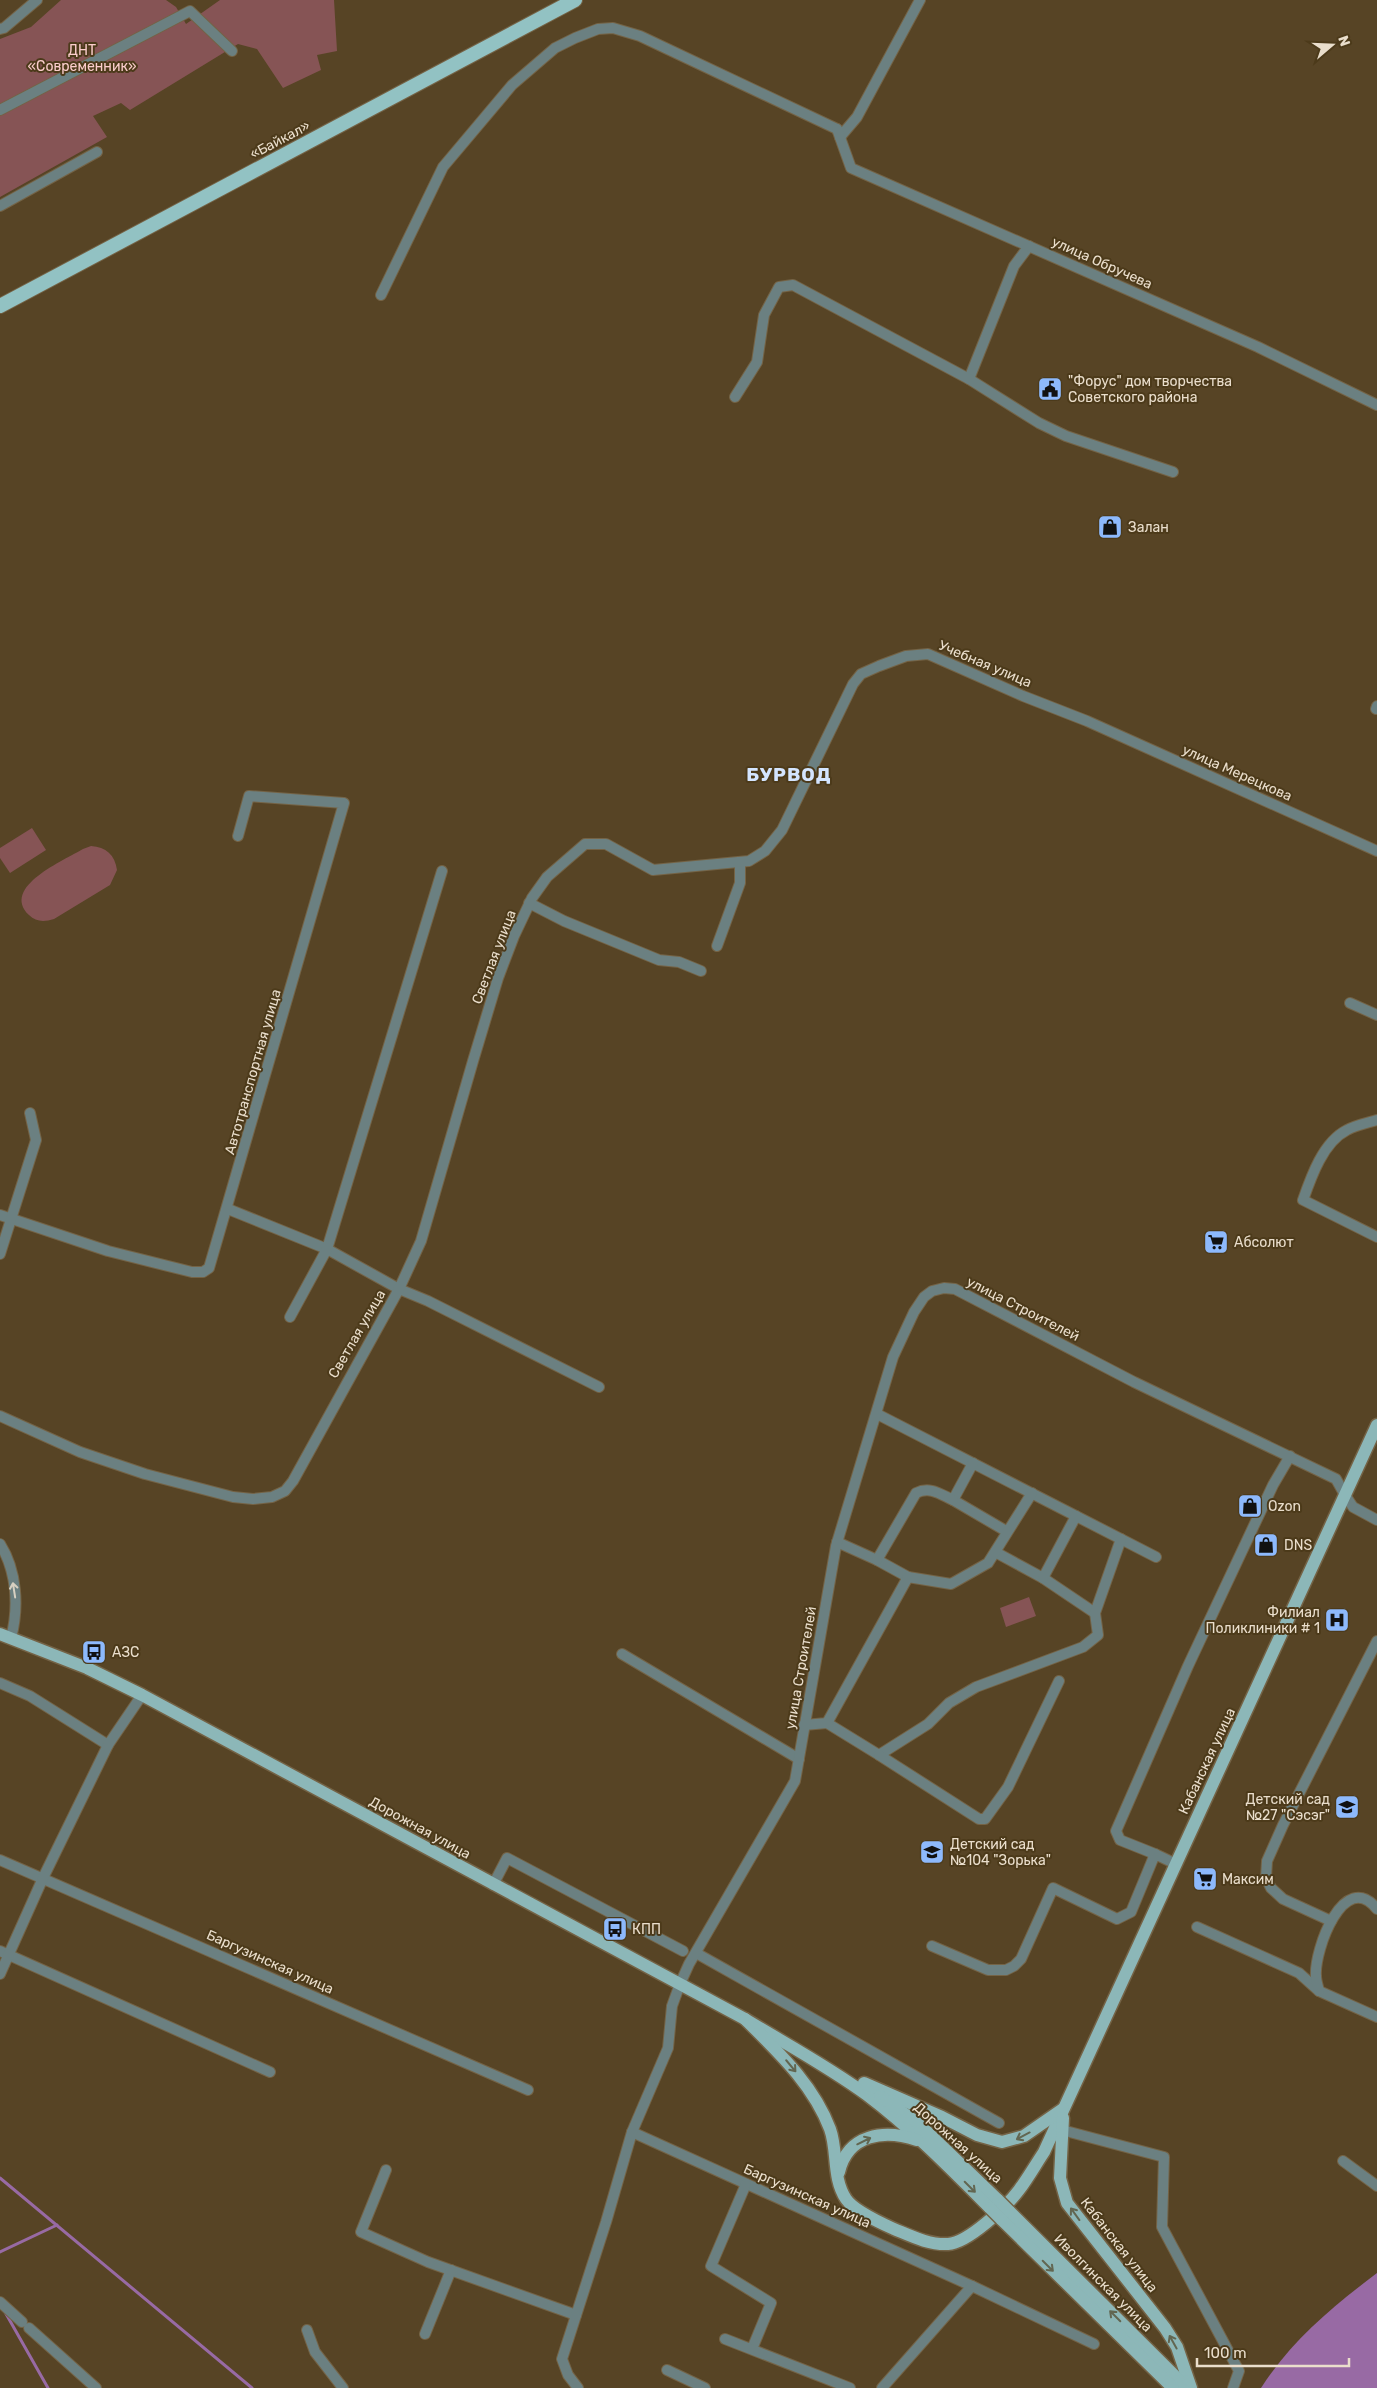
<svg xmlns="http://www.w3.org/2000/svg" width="1377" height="2388" font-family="Rubik,sans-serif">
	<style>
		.green { fill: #865455 }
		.water { fill: #986aa4 }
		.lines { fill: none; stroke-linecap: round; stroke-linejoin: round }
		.stream { stroke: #986aa4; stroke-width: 3 }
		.minor-casing { stroke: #746346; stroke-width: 12 }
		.tertiary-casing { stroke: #746346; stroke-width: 12 }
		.primary-casing { stroke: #746346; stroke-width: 15 }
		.trunk-casing { stroke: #746346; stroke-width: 16 }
		.minor { stroke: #6b8081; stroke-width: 10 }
		.tertiary { stroke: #6b8081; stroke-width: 10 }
		.primary { stroke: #8cb7b8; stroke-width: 12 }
		.trunk { stroke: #92c2c3; stroke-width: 14 }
		.primary-bridge-casing { stroke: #746346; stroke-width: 15; stroke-linecap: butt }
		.primary-bridge { stroke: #8cb7b8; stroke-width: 12 }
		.oneway { stroke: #d7d0c1 }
		.oneway2 { stroke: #626651 }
		.labels { text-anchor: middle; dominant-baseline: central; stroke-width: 4; stroke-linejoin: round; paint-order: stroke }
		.park-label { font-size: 14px; fill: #fbcdcc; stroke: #4c3a1a }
		.street-label { font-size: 14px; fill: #eadecc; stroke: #4c3a1a }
		.poi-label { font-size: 14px; fill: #eadecc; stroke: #4c3a1a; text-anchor: start }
		.district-label { font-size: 19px; font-weight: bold; letter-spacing: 1px; fill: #d4e5ff; stroke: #4c3a1a }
	</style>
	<rect width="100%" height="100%" fill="#574425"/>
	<g class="green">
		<polygon points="61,0 166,0 176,7 186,24 220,0 334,0 337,51 317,55 321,70 283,88 257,49 238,44 130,110 121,103 93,116 107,137 0,197 0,39 31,27"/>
		<polygon points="32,828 46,850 10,873 0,858 0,848"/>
		<path d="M91 846C106 847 115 855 117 870L110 885 54 919C44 922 36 922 29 915 0 887 65 860 83 849Z"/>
		<polygon points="1029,1597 1036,1616 1006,1627 1000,1608"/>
	</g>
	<path class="water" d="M1377 2273V2388H1261C1292 2340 1331 2308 1377 2273Z"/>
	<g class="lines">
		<g class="stream">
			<polyline points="0,2178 252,2388"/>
			<polyline points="0,2252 57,2225"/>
			<polyline points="5,2312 48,2388"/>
		</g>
		<defs>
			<g id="minor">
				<polyline points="0,29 4,28 37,0"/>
				<polyline points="0,110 190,11 232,51"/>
				<polyline points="840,137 857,117 920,0"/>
				<polyline points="0,206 97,152"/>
				<polyline points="381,295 443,167 512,85 555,48 575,38 598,29 613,28 640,36 837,129"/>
				<polyline points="969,379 1014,266 1029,246"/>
				<polyline points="735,397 757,362 764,315 779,287 793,285 969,379 1039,423 1066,436 1173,472"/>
				<polyline points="1376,709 1377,706"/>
				<polyline points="529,903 564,921 659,960 679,962 701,971"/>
				<polyline points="717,946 740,883 740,862"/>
				<polyline points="1350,1003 1377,1015"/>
				<path d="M1377 1120C1367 1123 1356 1125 1347 1130 1323 1142 1311 1177 1303 1200L1377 1237"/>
				<polyline points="228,1209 327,1249 399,1289 428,1301 599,1387"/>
				<polyline points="0,1215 108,1251 192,1272 203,1272 209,1268 344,803 249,796 238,836"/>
				<polyline points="290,1317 327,1249 442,871"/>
				<polyline points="877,1414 1156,1557"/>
				<polyline points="973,1463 953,1500 1006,1531"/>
				<polyline points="1345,1495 1353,1507 1377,1520"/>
				<polyline points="837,1542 877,1560 908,1577"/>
				<polyline points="997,1553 1043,1578 1095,1613"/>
				<path d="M877 1560 916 1493C930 1486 940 1494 953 1500"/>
				<polyline points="1043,1578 1076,1516"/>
				<polyline points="622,1654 799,1759"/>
				<polyline points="0,1683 30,1696 108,1745"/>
				<polyline points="827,1723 879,1755 928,1724 949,1703 976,1687 1083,1647 1098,1635 1095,1613 1121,1539"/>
				<polyline points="804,1725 827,1723 908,1577 951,1584 988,1563 1032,1493"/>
				<polyline points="879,1755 979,1819 985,1819 1008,1787 1059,1681"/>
				<polyline points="1155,1854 1120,1840 1116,1831 1188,1666 1273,1485 1290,1456"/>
				<polyline points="0,1860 528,2090"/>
				<polyline points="493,1885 507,1858 683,1951"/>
				<polyline points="1331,1921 1283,1899 1271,1888 1266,1878 1267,1861 1283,1825 1377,1641"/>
				<polyline points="1197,1927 1299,1973 1319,1991 1377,2017"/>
				<polyline points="932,1946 988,1970 1006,1970 1014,1966 1021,1959 1053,1888 1117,1919 1131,1912 1155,1854 1176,1864"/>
				<polyline points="0,1951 270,2072"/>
				<polyline points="696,1953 999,2123"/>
				<polyline points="0,1974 43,1878 108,1745 142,1695"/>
				<path d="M1319 1991C1318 1986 1316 1981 1316 1976 1314 1950 1344 1868 1377 1909"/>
				<polyline points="1062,2130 1164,2157 1162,2227 1239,2371 1233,2388"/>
				<polyline points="632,2132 972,2286"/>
				<polyline points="1343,2161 1377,2186"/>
				<polyline points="386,2170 361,2232 428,2262 576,2315"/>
				<polyline points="746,2184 711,2266 771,2303 752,2349"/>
				<polyline points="0,2302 22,2322"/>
				<polyline points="29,2328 96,2388"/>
				<polyline points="307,2330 315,2352 343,2388"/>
				<polyline points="425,2334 451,2270"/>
				<polyline points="725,2339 850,2388"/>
				<polyline points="667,2370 705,2388"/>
				<polyline points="578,2388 568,2375 562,2359 606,2222 632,2132 668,2048 672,2006 680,1984"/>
				<polyline points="882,2388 972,2286 1094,2344"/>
			</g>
			<g id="tertiary">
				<polyline points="837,129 851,168 1258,347 1377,405"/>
				<polyline points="0,1254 36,1140 30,1113"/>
				<polyline points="0,1416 80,1452 145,1474 233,1497 253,1499 272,1497 285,1491 293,1481 399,1289 421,1241 473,1061 498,978 514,936 532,898 547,877 585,844 606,844 653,870 749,861 765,851 782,830 853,684 861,674 879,666 906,656 928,654 1023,696 1087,721 1377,851"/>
				<path d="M0 1544C17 1571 19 1607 11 1638"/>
				<polyline points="680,1984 689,1964 795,1781 836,1546 893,1357 914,1312 924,1297 932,1291 944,1288 955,1289 1134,1382 1336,1479 1345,1495"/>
			</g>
			<g id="primary">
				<path d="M0 1634 87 1668 142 1695 745 2019C786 2044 829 2067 867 2095 912 2129 951 2169 990 2208"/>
				<path d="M745 2019C778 2052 813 2084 830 2129 838 2151 832 2178 846 2199 854 2211 881 2223 894 2229 911 2236 929 2245 948 2244 968 2243 1007 2206 1019 2190 1028 2178 1036 2164 1044 2152L1377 1425"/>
				<polyline points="864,2083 942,2117 977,2135 1002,2142 1024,2136 1063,2109"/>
				<polyline points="880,2096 919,2124 998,2200"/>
				<polyline points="1063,2118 1060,2178 1067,2203 1165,2328 1177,2347 1191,2388"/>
				<path d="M839 2172C848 2134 884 2129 917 2140"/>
				<polyline points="1009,2211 1187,2388"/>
				<polyline points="1001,2219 1173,2388"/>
			</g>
			<polyline id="trunk" points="0,306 575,0"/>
		</defs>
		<use href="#minor" class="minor-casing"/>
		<use href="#tertiary" class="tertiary-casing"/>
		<use href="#primary" class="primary-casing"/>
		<use href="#trunk" class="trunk-casing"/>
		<use href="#minor" class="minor"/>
		<use href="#tertiary" class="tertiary"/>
		<use href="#primary" class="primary"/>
		<use href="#trunk" class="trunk"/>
		<defs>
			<g id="primary-bridge">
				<polyline points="998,2200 1009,2211"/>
				<polyline points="990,2208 1001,2219"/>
			</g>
		</defs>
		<use href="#primary-bridge" class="primary-bridge-casing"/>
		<use href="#primary-bridge" class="primary-bridge"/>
	</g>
	<defs><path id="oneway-shaft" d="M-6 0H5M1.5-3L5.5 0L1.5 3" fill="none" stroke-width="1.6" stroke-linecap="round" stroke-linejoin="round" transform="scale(1.25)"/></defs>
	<use class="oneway" href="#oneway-shaft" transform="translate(14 1590) rotate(-99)"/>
	<g class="oneway2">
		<use href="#oneway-shaft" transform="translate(791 2066) rotate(50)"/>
		<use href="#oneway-shaft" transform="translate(1023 2136) rotate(152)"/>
		<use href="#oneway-shaft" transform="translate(864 2141) rotate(-26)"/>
		<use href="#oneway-shaft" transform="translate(970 2187) rotate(45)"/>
		<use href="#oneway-shaft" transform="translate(1075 2214) rotate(-126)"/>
		<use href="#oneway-shaft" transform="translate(1048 2266) rotate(45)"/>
		<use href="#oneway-shaft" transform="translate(1115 2316) rotate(-135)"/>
		<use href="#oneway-shaft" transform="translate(1173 2342) rotate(-119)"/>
	</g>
	<defs>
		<symbol id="civic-square" viewBox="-11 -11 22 22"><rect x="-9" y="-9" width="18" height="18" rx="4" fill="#8db9fc" stroke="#4c3a1a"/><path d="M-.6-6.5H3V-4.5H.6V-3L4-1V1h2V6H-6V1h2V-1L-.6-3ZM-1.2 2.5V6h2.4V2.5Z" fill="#111"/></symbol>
		<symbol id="shop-square" viewBox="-11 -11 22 22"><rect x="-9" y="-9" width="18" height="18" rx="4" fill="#8db9fc" stroke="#4c3a1a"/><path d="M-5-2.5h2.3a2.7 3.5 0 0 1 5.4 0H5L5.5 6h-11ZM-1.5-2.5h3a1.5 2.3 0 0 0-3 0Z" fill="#111"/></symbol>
		<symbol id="supermarket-square" viewBox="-11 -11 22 22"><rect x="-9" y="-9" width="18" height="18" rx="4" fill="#8db9fc" stroke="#4c3a1a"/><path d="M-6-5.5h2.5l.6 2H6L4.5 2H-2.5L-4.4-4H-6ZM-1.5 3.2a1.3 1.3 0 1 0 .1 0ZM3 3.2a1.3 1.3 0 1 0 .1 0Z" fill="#111"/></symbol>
		<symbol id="hospital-square" viewBox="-11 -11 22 22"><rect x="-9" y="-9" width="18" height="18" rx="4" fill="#8db9fc" stroke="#4c3a1a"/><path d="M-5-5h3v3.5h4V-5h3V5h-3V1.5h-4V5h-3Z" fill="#111"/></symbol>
		<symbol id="bus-square" viewBox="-11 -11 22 22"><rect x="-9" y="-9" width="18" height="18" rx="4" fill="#8db9fc" stroke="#4c3a1a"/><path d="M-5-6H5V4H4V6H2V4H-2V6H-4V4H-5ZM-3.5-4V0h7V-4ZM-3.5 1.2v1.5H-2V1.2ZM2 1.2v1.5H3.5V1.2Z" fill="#111"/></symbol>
		<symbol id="school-square" viewBox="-11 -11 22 22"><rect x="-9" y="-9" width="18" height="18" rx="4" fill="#8db9fc" stroke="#4c3a1a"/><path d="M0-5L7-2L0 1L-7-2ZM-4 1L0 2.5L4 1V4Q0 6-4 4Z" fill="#111"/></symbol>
	</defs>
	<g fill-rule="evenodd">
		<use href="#civic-square" x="1036" y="375" width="28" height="28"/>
		<use href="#shop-square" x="1096" y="513" width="28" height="28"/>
		<use href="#supermarket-square" x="1202" y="1228" width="28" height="28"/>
		<use href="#shop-square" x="1236" y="1492" width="28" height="28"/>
		<use href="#shop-square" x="1252" y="1531" width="28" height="28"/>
		<use href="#hospital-square" x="1323" y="1606" width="28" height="28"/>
		<use href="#bus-square" x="80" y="1638" width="28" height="28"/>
		<use href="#school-square" x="1333" y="1793" width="28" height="28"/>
		<use href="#school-square" x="918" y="1838" width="28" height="28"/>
		<use href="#supermarket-square" x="1191" y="1865" width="28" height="28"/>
		<use href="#bus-square" x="601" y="1915" width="28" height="28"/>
	</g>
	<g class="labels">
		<g class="park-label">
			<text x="82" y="50">ДНТ<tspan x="82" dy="16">«Современник»</tspan></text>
		</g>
		<g class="street-label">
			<text transform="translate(280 140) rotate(-28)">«Байкал»</text>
			<text transform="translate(1102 263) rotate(24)">улица Обручева</text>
			<text transform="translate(985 664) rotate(23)">Учебная улица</text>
			<text transform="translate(1237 773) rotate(24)">улица Мерецкова</text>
			<text transform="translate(494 957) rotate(-69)">Светлая улица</text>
			<text transform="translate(253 1072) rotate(-74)">Автотранспортная улица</text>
			<text transform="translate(1023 1309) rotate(27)">улица Строителей</text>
			<text transform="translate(357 1334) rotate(-60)">Светлая улица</text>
			<text transform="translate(801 1668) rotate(-80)">улица Строителей</text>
			<text transform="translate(1207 1761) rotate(-65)">Кабанская улица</text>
			<text transform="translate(420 1828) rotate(29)">Дорожная улица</text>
			<text transform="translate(270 1962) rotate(24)">Баргузинская улица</text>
			<text transform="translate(958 2143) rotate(42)">Дорожная улица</text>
			<text transform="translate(807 2196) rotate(24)">Баргузинская улица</text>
			<text transform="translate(1119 2245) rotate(52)">Кабанская улица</text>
			<text transform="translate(1103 2283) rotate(45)">Иволгинская улица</text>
		</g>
		<g class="poi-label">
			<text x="1068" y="381">"Форус" дом творчества<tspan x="1068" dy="16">Советского района</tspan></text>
			<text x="1128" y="527">Залан</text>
			<text x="1234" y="1242">Абсолют</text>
			<text x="1268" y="1506">Ozon</text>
			<text x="1284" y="1545">DNS</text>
			<text x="1320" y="1612" text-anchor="end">Филиал<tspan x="1320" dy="16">Поликлиники # 1</tspan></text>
			<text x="112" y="1652">АЗС</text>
			<text x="1330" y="1799" text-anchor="end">Детский сад<tspan x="1330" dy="16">№27 "Сэсэг"</tspan></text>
			<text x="950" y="1844">Детский сад<tspan x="950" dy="16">№104 "Зорька"</tspan></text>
			<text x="1222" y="1879">Максим</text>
			<text x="632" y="1929">КПП</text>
		</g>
		<g class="district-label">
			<text x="789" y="774">БУРВОД</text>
		</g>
	</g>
	<g transform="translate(1332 45) rotate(71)" stroke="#4c3a1a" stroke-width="4" paint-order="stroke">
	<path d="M0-4L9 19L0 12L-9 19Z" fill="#eadecc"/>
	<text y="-8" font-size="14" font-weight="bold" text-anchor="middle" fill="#eadecc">N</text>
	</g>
	<path d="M1197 2358v8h152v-8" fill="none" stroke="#eadecc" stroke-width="2.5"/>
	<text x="1204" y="2358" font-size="15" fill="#eadecc" stroke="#4c3a1a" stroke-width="4" paint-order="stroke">100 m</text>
</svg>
